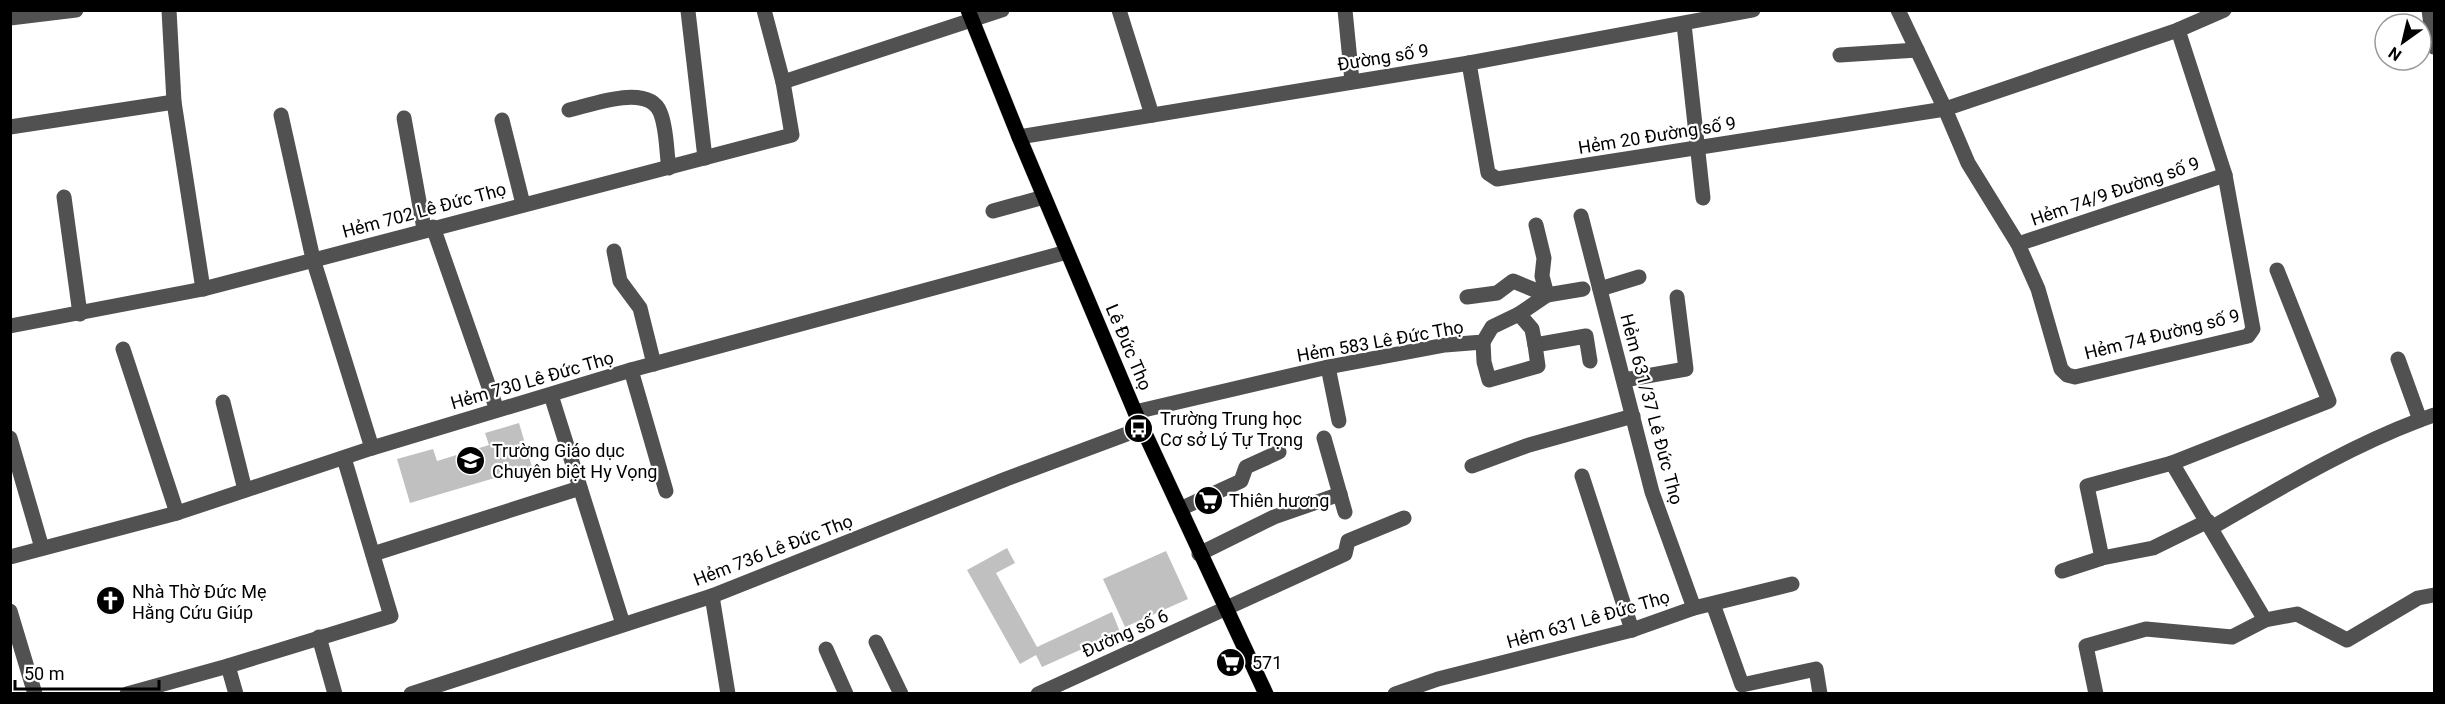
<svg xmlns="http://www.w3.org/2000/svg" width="2445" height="704" font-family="Roboto,sans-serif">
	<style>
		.building { fill: #c0c0c0 }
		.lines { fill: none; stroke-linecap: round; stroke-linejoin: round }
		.major-casing { stroke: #dbdbdb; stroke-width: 16 }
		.minor { stroke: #515151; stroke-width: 15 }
		.major { stroke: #000; stroke-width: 15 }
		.labels { text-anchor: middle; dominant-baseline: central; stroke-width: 4.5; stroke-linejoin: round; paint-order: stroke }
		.street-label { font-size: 18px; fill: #000; stroke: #fff }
		.poi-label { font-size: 18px; fill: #000; stroke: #fff; text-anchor: start }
	</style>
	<rect width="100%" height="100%" fill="#fff"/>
	<g class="building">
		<polygon points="519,423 532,467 410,503 397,459 433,449 437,461 489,445 485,433"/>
		<polygon points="1007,548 1015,563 996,573 1037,647 1112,612 1120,632 1042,667 1036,655 1020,664 967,570"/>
		<polygon points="1166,551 1188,599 1125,627 1103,579"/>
	</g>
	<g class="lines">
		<defs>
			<polyline id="major" points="968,10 1019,137 1135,412 1266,694"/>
		</defs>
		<use href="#major" class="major-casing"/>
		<g class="minor">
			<polyline points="169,10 174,102 203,289"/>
			<polyline points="764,10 783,82"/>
			<polyline points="1119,10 1152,115"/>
			<polyline points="1345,10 1352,81"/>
			<polyline points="1898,10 1945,109 1968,163 2018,244 2038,289 2061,369 2067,375 2075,377 2248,336 2253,329 2225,175 2178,30"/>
			<polyline points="2429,10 2434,47"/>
			<polyline points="688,11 705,158"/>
			<polyline points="10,18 76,10"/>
			<polyline points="1684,24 1703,198"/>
			<polyline points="1840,55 1917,50"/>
			<polyline points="1469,63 1488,173 1497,179 1945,109 2178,30 2224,10"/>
			<path d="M569 110C591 105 648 83 660 112 667 128 666 150 669 168"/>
			<polyline points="281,115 313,259 372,448"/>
			<polyline points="404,118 424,229"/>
			<polyline points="502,120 523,204"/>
			<polyline points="10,127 174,102"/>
			<polyline points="1019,137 1469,63 1753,10"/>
			<polyline points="64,197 80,314"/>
			<polyline points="993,211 1044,197"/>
			<polyline points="1581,216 1652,492 1694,608"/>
			<polyline points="433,227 497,410"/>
			<polyline points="2018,244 2225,175"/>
			<polyline points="614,251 620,281 640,308 654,364"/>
			<polyline points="1600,289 1639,277"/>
			<polyline points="1467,297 1497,293 1513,281 1547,295 1583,289"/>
			<polyline points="1519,314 1532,329 1535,345 1586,336 1590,361"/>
			<polyline points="10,326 203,289 792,135 783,82 1002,10"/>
			<polyline points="1483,342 1484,362 1489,380 1538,366 1535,345"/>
			<polyline points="123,349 177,513"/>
			<polyline points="2398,359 2420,420 2434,415"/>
			<polyline points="1328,367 1339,421"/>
			<polyline points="631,370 666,491"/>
			<polyline points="1624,380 1686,369 1677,297"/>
			<polyline points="551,395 623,624"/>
			<polyline points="223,402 245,490"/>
			<polyline points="1135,412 1328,367 1445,345 1483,342 1492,327 1519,314 1547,295 1542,276 1544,258 1536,225"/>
			<polyline points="10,438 42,548"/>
			<polyline points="1324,438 1345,512"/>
			<polyline points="2172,463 2265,620"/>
			<polyline points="1472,466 1529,445 1633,416"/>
			<polyline points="1582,476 1632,630"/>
			<polyline points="1180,509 1241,481 1246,467 1279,452"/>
			<path d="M2211 528C2279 489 2346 448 2420 420"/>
			<polyline points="373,554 580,488"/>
			<polyline points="1199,554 1274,517 1340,494"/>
			<polyline points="10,557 177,513 372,448 631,370 1067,252"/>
			<polyline points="2102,558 2087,486 2172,463 2329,401 2277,270"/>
			<polyline points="2062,571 2102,558 2153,548 2208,521"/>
			<polyline points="712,596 728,694"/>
			<polyline points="1713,604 1742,685 1816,669 1820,694"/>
			<polyline points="10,611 35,694"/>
			<polyline points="319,637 335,694"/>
			<polyline points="876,642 901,694"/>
			<polyline points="826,649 846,694"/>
			<polyline points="228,666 236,694"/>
			<polyline points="127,694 228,666 391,616 344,458"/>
			<polyline points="411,694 712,596 1006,479 1143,428"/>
			<polyline points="1038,694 1345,554 1348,541 1404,518"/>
			<polyline points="1395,694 1438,679 1632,630 1694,608 1792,584"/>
			<polyline points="2096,694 2086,646 2146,629 2232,637 2265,620 2297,614 2347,640 2418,598 2434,595"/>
		</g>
		<use href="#major" class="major"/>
	</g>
	<defs>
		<symbol id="bus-disc" viewBox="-11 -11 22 22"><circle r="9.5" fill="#000" stroke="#fff"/><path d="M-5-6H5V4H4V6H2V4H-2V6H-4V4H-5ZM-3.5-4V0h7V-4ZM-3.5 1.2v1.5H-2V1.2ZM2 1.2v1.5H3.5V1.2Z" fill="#fff"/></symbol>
		<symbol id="school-disc" viewBox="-11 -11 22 22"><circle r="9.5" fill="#000" stroke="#fff"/><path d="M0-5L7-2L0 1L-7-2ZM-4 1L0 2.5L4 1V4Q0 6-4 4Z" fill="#fff"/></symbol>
		<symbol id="supermarket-disc" viewBox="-11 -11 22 22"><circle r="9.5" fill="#000" stroke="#fff"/><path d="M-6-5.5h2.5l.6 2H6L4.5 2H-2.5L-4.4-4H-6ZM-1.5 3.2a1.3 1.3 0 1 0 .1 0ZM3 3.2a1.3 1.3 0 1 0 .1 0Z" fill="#fff"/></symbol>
		<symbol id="church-disc" viewBox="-11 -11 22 22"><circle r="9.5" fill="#000" stroke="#fff"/><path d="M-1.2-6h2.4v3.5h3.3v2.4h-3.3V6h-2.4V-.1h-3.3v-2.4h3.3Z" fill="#fff"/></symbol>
	</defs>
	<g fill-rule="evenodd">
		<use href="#bus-disc" x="1122" y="412" width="33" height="33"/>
		<use href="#school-disc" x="454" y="444" width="33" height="33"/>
		<use href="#supermarket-disc" x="1192" y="484" width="33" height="33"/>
		<use href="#church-disc" x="94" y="584" width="33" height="33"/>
		<use href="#supermarket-disc" x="1214" y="646" width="33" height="33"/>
	</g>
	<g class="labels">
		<g class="street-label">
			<text transform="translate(1383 57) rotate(-9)">Đường số 9</text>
			<text transform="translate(1657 135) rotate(-9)">Hẻm 20 Đường số 9</text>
			<text transform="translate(2115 191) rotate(-19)">Hẻm 74/9 Đường số 9</text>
			<text transform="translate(424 210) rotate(-15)">Hẻm 702 Lê Đức Thọ</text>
			<text transform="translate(2162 334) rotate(-14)">Hẻm 74 Đường số 9</text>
			<text transform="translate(1380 341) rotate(-10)">Hẻm 583 Lê Đức Thọ</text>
			<text transform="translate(1129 347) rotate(67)">Lê Đức Thọ</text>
			<text transform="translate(532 380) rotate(-16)">Hẻm 730 Lê Đức Thọ</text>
			<text transform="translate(1652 409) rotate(75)">Hẻm 631/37 Lê Đức Thọ</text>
			<text transform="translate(773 550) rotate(-21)">Hẻm 736 Lê Đức Thọ</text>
			<text transform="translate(1588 619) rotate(-16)">Hẻm 631 Lê Đức Thọ</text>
			<text transform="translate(1125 633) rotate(-24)">Đường số 6</text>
		</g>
		<g class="poi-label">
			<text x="1160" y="418">Trường Trung học<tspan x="1160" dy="21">Cơ sở Lý Tự Trọng</tspan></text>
			<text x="492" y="450">Trường Giáo dục<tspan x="492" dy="21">Chuyên biệt Hy Vọng</tspan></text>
			<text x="1229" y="500">Thiên hương</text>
			<text x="132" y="591">Nhà Thờ Đức Mẹ<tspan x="132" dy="21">Hằng Cứu Giúp</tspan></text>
			<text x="1252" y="662">571</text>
		</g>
	</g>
	<rect width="2445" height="704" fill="none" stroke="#000000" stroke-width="24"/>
	<g transform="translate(2403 42) rotate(214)"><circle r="28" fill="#ffffff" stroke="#999999" stroke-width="1.5"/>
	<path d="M0-4.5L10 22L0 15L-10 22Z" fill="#000000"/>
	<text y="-9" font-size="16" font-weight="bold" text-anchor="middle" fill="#000000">N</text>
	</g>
	<path d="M15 680v9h144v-9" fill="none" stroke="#000000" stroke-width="3"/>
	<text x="24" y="680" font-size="18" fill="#000000" stroke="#ffffff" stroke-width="4.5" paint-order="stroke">50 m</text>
</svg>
